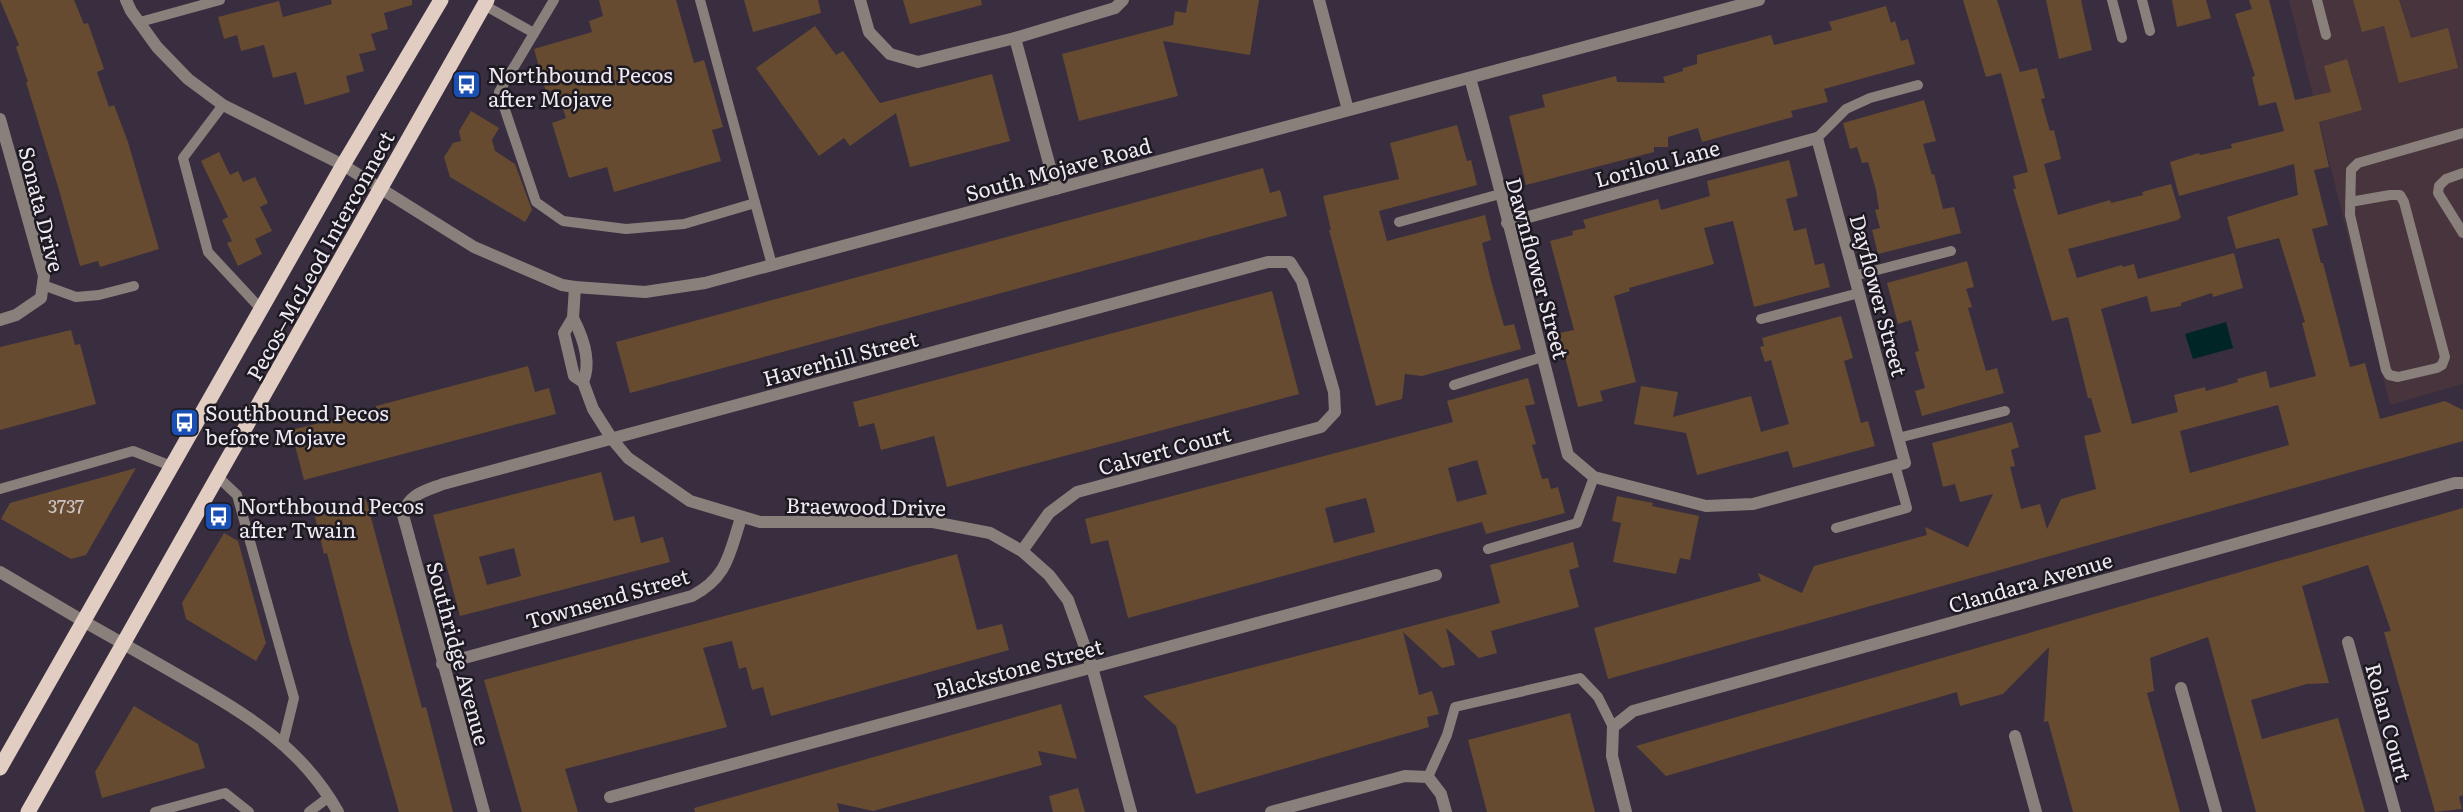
<svg xmlns="http://www.w3.org/2000/svg" width="2463" height="812" font-family="Literata,serif">
	<style>
		.commercial { fill: #47343c }
		.water { fill: #002526 }
		.building { fill: #664b31; fill-rule: evenodd }
		.lines { fill: none; stroke-linecap: round; stroke-linejoin: round }
		.service { stroke: #8a807b; stroke-width: 10 }
		.minor { stroke: #8a807b; stroke-width: 12 }
		.tertiary { stroke: #8a807b; stroke-width: 12 }
		.primary { stroke: #e2cdc2; stroke-width: 15 }
		.labels { text-anchor: middle; dominant-baseline: central; stroke-width: 5; stroke-linejoin: round; paint-order: stroke }
		.number-label { font-size: 18px; fill: #cdc2c3 }
		.poi-label { font-size: 21px; fill: #efe9f4; stroke: #1d1920; text-anchor: start }
		.street-label { font-size: 21px; fill: #efe9f4; stroke: #1d1920 }
	</style>
	<rect width="100%" height="100%" fill="#382e3f"/>
	<polygon class="commercial" points="2289,0 2463,0 2463,384 2390,405"/>
	<polygon class="water" points="2226,322 2233,348 2193,359 2185,334"/>
	<g class="building">
		<polygon points="0,0 74,0 84,24 88,23 104,69 97,72 109,107 114,105 128,142 159,249 100,267 98,261 80,266 59,190 26,82 28,82 16,47 19,45"/>
		<polygon points="331,0 412,0 412,5 384,13 388,29 371,34 376,50 359,54 364,71 346,76 350,92 305,105 296,72 273,78 264,45 241,51 237,35 224,39 218,17 279,1 283,17 332,4"/>
		<polygon points="599,0 676,0 694,63 704,60 723,127 712,130 721,161 614,192 607,167 569,178 552,123 566,118 557,89 546,92 534,49 592,32 589,21 603,16"/>
		<polygon points="744,0 818,0 821,13 753,32"/>
		<polygon points="903,0 981,0 982,5 910,24"/>
		<polygon points="1188,0 1259,0 1250,55 1163,41 1178,96 1079,121 1062,54 1173,25 1175,11 1186,13"/>
		<path d="M1963 0H1997L2020 72 2037 68 2045 98 2041 99 2050 131 2054 130 2061 159 2044 164 2058 215 2110 200 2111 203 2143 195 2142 192 2171 184 2181 217 2178 220 2068 249 2077 278 2122 265 2123 267 2134 264 2138 279 2234 253 2243 288 2213 297 2212 293 2181 303V306L2151 312 2147 296 2101 309 2132 424 2178 412 2174 395 2205 387 2206 391 2238 382 2237 379 2266 371 2270 388 2316 376 2302 323 2305 322 2279 238 2236 249 2227 217 2298 195 2294 164 2179 196 2170 162 2199 153 2200 155 2232 148 2231 144 2284 131 2276 102 2259 106 2252 77 2255 76 2235 14 2252 9 2249 0H2269L2295 100 2331 92 2324 66 2347 59 2362 110 2319 122 2329 167 2314 170 2328 225 2312 229 2321 263H2323L2350 367 2365 363 2380 419 2445 401 2463 410V441L1608 679 1594 628 1761 581 1758 573 1802 593 1814 566 1927 535 1925 527 1968 547 1993 494 1960 502 1955 484 1943 487 1932 443 2012 422 2019 447 2011 450 2015 466 2010 467 2021 509 2040 504 2047 529 2061 499 2096 489 2084 436 2101 432 2091 398H2088L2068 317 2052 321 2013 189H2016L2013 176 2028 172 2001 73 1986 77ZM2278 405 2289 445 2190 473 2180 431Z"/>
		<polygon points="2046,0 2081,0 2092,50 2059,59"/>
		<polygon points="2172,0 2206,0 2211,18 2177,27"/>
		<polygon points="2353,0 2399,0 2411,38 2448,28 2458,68 2399,83 2384,26 2362,32"/>
		<polygon points="1886,6 1891,23 1895,21 1901,41 1908,39 1915,64 1824,89 1828,102 1791,111 1793,117 1702,142 1698,128 1668,137 1668,147 1654,147 1654,152 1526,185 1509,116 1545,107 1542,95 1616,76 1617,82 1665,83 1663,77 1683,71 1683,68 1697,64 1697,55 1771,35 1774,45 1832,30 1829,22"/>
		<polygon points="815,26 836,55 843,51 880,103 992,74 1010,141 910,167 896,113 850,146 844,138 819,156 756,68"/>
		<polygon points="1924,100 1936,141 1923,144 1932,175 1934,174 1943,209 1954,207 1961,233 1878,254 1872,230 1880,228 1875,210 1879,209 1876,190 1868,162 1862,163 1857,147 1850,149 1843,123"/>
		<polygon points="471,111 499,128 492,140 495,151 515,164 532,210 525,222 450,177 444,157 453,143 461,141 459,131"/>
		<polygon points="1457,125 1467,161 1471,160 1477,185 1379,211 1387,241 1485,215 1491,240 1482,243 1491,281 1504,326 1514,324 1521,349 1422,376 1405,374 1402,399 1376,406 1329,230 1331,230 1323,196 1399,179 1390,143"/>
		<polygon points="219,152 230,175 238,171 243,182 255,177 268,203 260,207 272,231 255,239 262,254 238,266 227,243 232,241 222,220 228,217 201,161"/>
		<polygon points="1789,160 1798,196 1786,199 1794,231 1806,228 1815,265 1824,263 1830,287 1754,307 1733,221 1704,228 1714,264 1629,288 1630,291 1614,296 1636,382 1600,391 1603,401 1578,407 1559,333 1574,330 1550,241 1573,235 1572,231 1586,228 1583,220 1658,199 1661,210 1710,196 1707,181"/>
		<polygon points="1263,168 1270,193 1280,190 1287,216 630,393 616,342"/>
		<polygon points="1967,261 1974,287 1966,289 1972,307 1968,308 1986,371 1997,368 2004,393 1922,416 1915,391 1925,388 1915,352 1919,351 1911,320 1898,324 1887,283"/>
		<polygon points="1272,291 1299,394 947,487 934,436 881,450 874,423 859,427 853,402"/>
		<polygon points="1841,316 1853,358 1844,361 1861,423 1868,421 1875,446 1793,468 1788,451 1697,475 1686,433 1634,424 1641,386 1678,392 1673,417 1751,396 1761,432 1789,424 1771,360 1765,362 1760,347 1764,346 1762,338"/>
		<polygon points="71,330 75,345 80,344 96,404 0,430 0,347"/>
		<polygon points="528,366 535,392 549,388 556,414 304,480 291,430 376,409 376,406"/>
		<path d="M1528 378 1535 404 1525 406 1536 444 1532 445 1542 479 1548 478 1551 489 1558 487 1565 513 1486 534 1482 522 1128 618 1108 540 1091 544 1085 519 1453 422 1447 401ZM1477 460 1487 494 1457 502 1448 468ZM1366 498 1375 532 1334 543 1325 508Z"/>
		<polygon points="136,468 86,555 71,559 1,519 10,503"/>
		<path d="M601 472 614 521 634 516 641 543 663 537 670 562 460 616 433 515ZM514 548 521 576 487 585 479 557Z"/>
		<polygon points="1617,496 1653,503 1652,506 1699,516 1690,560 1680,558 1676,574 1613,562 1621,523 1612,521"/>
		<polygon points="366,499 422,708 426,707 453,812 399,812 349,638 327,553 324,554 314,513"/>
		<polygon points="2463,508 2463,795 2459,797 2462,809 2435,812 2384,632 2391,631 2368,565 2302,586 2329,683 2307,684 2251,700 2262,739 2338,718 2365,812 2256,812 2208,637 2150,658 2154,691 2147,693 2180,812 2073,812 2048,721 2044,722 2049,647 2003,694 1960,706 1957,692 1666,776 1636,746"/>
		<polygon points="224,533 238,541 266,643 256,661 186,619 182,603"/>
		<polygon points="1573,542 1579,567 1569,570 1579,607 1491,631 1497,653 1479,658 1446,628 1455,665 1442,668 1403,632 1419,695 1432,691 1439,714 1427,717 1429,727 1196,794 1176,726 1143,696 1500,603 1490,565"/>
		<polygon points="957,554 977,630 1002,624 1009,650 771,716 763,687 752,690 746,667 739,669 732,641 703,648 727,727 565,769 578,812 522,812 484,680"/>
		<polygon points="1061,704 1077,759 1038,751 1042,765 873,811 837,803 839,812 695,812 694,808"/>
		<polygon points="134,706 198,744 205,768 102,798 95,772"/>
		<polygon points="1570,713 1595,812 1487,812 1468,740"/>
		<polygon points="1078,788 1085,812 1053,812 1049,796"/>
	</g>
	<g class="lines">
		<g class="service">
			<polyline points="554,0 499,92 536,202 563,221 626,229 684,224 755,203"/>
			<polyline points="700,0 772,265"/>
			<polyline points="2112,0 2122,38"/>
			<polyline points="2142,0 2150,31"/>
			<polyline points="2317,0 2326,35"/>
			<polyline points="484,5 534,33"/>
			<polyline points="140,22 220,0"/>
			<polyline points="223,105 183,158 208,252 261,309"/>
			<polyline points="1817,138 1846,109 1870,98 1918,85"/>
			<polyline points="2463,173 2446,179 2439,186 2438,193 2463,233"/>
			<polyline points="2350,202 2390,195 2400,195 2404,202 2445,357 2442,365 2437,368 2398,377 2389,375 2386,370 2350,215 2351,170 2358,163 2463,133"/>
			<polyline points="1399,222 1500,194"/>
			<polyline points="1854,276 1951,251"/>
			<polyline points="43,285 76,297 99,295 134,286"/>
			<polyline points="1761,319 1859,293"/>
			<polyline points="1454,385 1542,357"/>
			<polyline points="1898,438 2005,411"/>
			<polyline points="218,477 237,495 294,698 283,743"/>
			<polyline points="0,489 133,451 171,466"/>
			<polyline points="1836,528 1907,508 1895,465"/>
			<polyline points="1488,549 1577,523 1594,477"/>
			<polyline points="1428,777 1447,735 1455,707 1580,678 1598,697 1613,727"/>
			<polyline points="155,812 225,793 249,812"/>
			<polyline points="309,812 329,797"/>
		</g>
		<g class="minor">
			<polyline points="860,0 869,32 890,54 918,62 1015,38 1115,8 1123,0"/>
			<polyline points="1015,38 1056,189"/>
			<path d="M1470 78C1505 203 1535 330 1568 455L1594 477 1706 506 1753 504 1905 463 1817 138 1507 223"/>
			<polyline points="0,119 44,276 41,298 16,315 0,320"/>
			<polyline points="575,287 573,318 564,333 574,376 583,382 593,409 612,439 628,458 690,501 760,522 933,522 990,533 1022,551 1049,575 1068,600 1092,667 1131,812"/>
			<path d="M573 318C583 337 592 361 583 382"/>
			<polyline points="0,572 83,621"/>
			<polyline points="2348,642 2395,812"/>
			<path d="M442 664 692 596C728 577 729 554 741 518"/>
			<polyline points="2181,688 2216,812"/>
			<polyline points="2015,736 2036,812"/>
			<polyline points="610,797 1436,575"/>
			<path d="M484 812 403 515C408 494 425 491 443 484L1268 262H1290L1302 281 1334 392 1335 412 1321 427 1077 492 1049 513 1022 551"/>
			<polyline points="1271,812 1405,776 1428,777 1441,794 1446,812"/>
			<polyline points="1626,812 1612,756 1613,727 1633,711 2455,483 2463,483"/>
		</g>
		<g class="tertiary">
			<polyline points="126,0 131,11 157,47 188,79 223,105 343,165 474,247 562,285 575,287 645,292 705,283 1759,0"/>
			<polyline points="1319,0 1348,110"/>
			<path d="M83 621C117 640 150 659 183 678 247 715 301 746 338 812"/>
		</g>
		<g class="primary">
			<polyline points="0,768 343,165 441,0"/>
			<polyline points="28,812 487,0"/>
		</g>
	</g>
	<defs>
		<symbol id="bus-square" viewBox="-11 -11 22 22"><rect x="-9" y="-9" width="18" height="18" rx="4" fill="#1a4fb4" stroke="#1d1920"/><path d="M-5-6H5V4H4V6H2V4H-2V6H-4V4H-5ZM-3.5-4V0h7V-4ZM-3.5 1.2v1.5H-2V1.2ZM2 1.2v1.5H3.5V1.2Z" fill="#fff"/></symbol>
	</defs>
	<g fill-rule="evenodd">
		<use href="#bus-square" x="450" y="68" width="33" height="33"/>
		<use href="#bus-square" x="168" y="406" width="33" height="33"/>
		<use href="#bus-square" x="202" y="500" width="33" height="33"/>
	</g>
	<g class="labels">
		<g class="number-label">
			<text x="66" y="505">3737</text>
		</g>
		<g class="poi-label">
			<text x="488" y="73">Northbound Pecos<tspan x="488" dy="24">after Mojave</tspan></text>
			<text x="205" y="411">Southbound Pecos<tspan x="205" dy="24">before Mojave</tspan></text>
			<text x="239" y="504">Northbound Pecos<tspan x="239" dy="24">after Twain</tspan></text>
		</g>
		<g class="street-label">
			<text transform="translate(1657 162) rotate(-15)">Lorilou Lane</text>
			<text transform="translate(1058 168) rotate(-15)">South Mojave Road</text>
			<text transform="translate(43 209) rotate(76)">Sonata Drive</text>
			<text transform="translate(319 255) rotate(-61)">Pecos–McLeod Interconnect</text>
			<text transform="translate(1539 268) rotate(75)">Dawnflower Street</text>
			<text transform="translate(1880 295) rotate(75)">Dayflower Street</text>
			<text transform="translate(840 357) rotate(-15)">Haverhill Street</text>
			<text transform="translate(1164 449) rotate(-15)">Calvert Court</text>
			<text transform="translate(866 505) rotate(1)">Braewood Drive</text>
			<text transform="translate(2030 581) rotate(-16)">Clandara Avenue</text>
			<text transform="translate(607 597) rotate(-16)">Townsend Street</text>
			<text transform="translate(460 653) rotate(75)">Southridge Avenue</text>
			<text transform="translate(1018 667) rotate(-15)">Blackstone Street</text>
			<text transform="translate(2390 722) rotate(75)">Rolan Court</text>
		</g>
	</g>
</svg>
